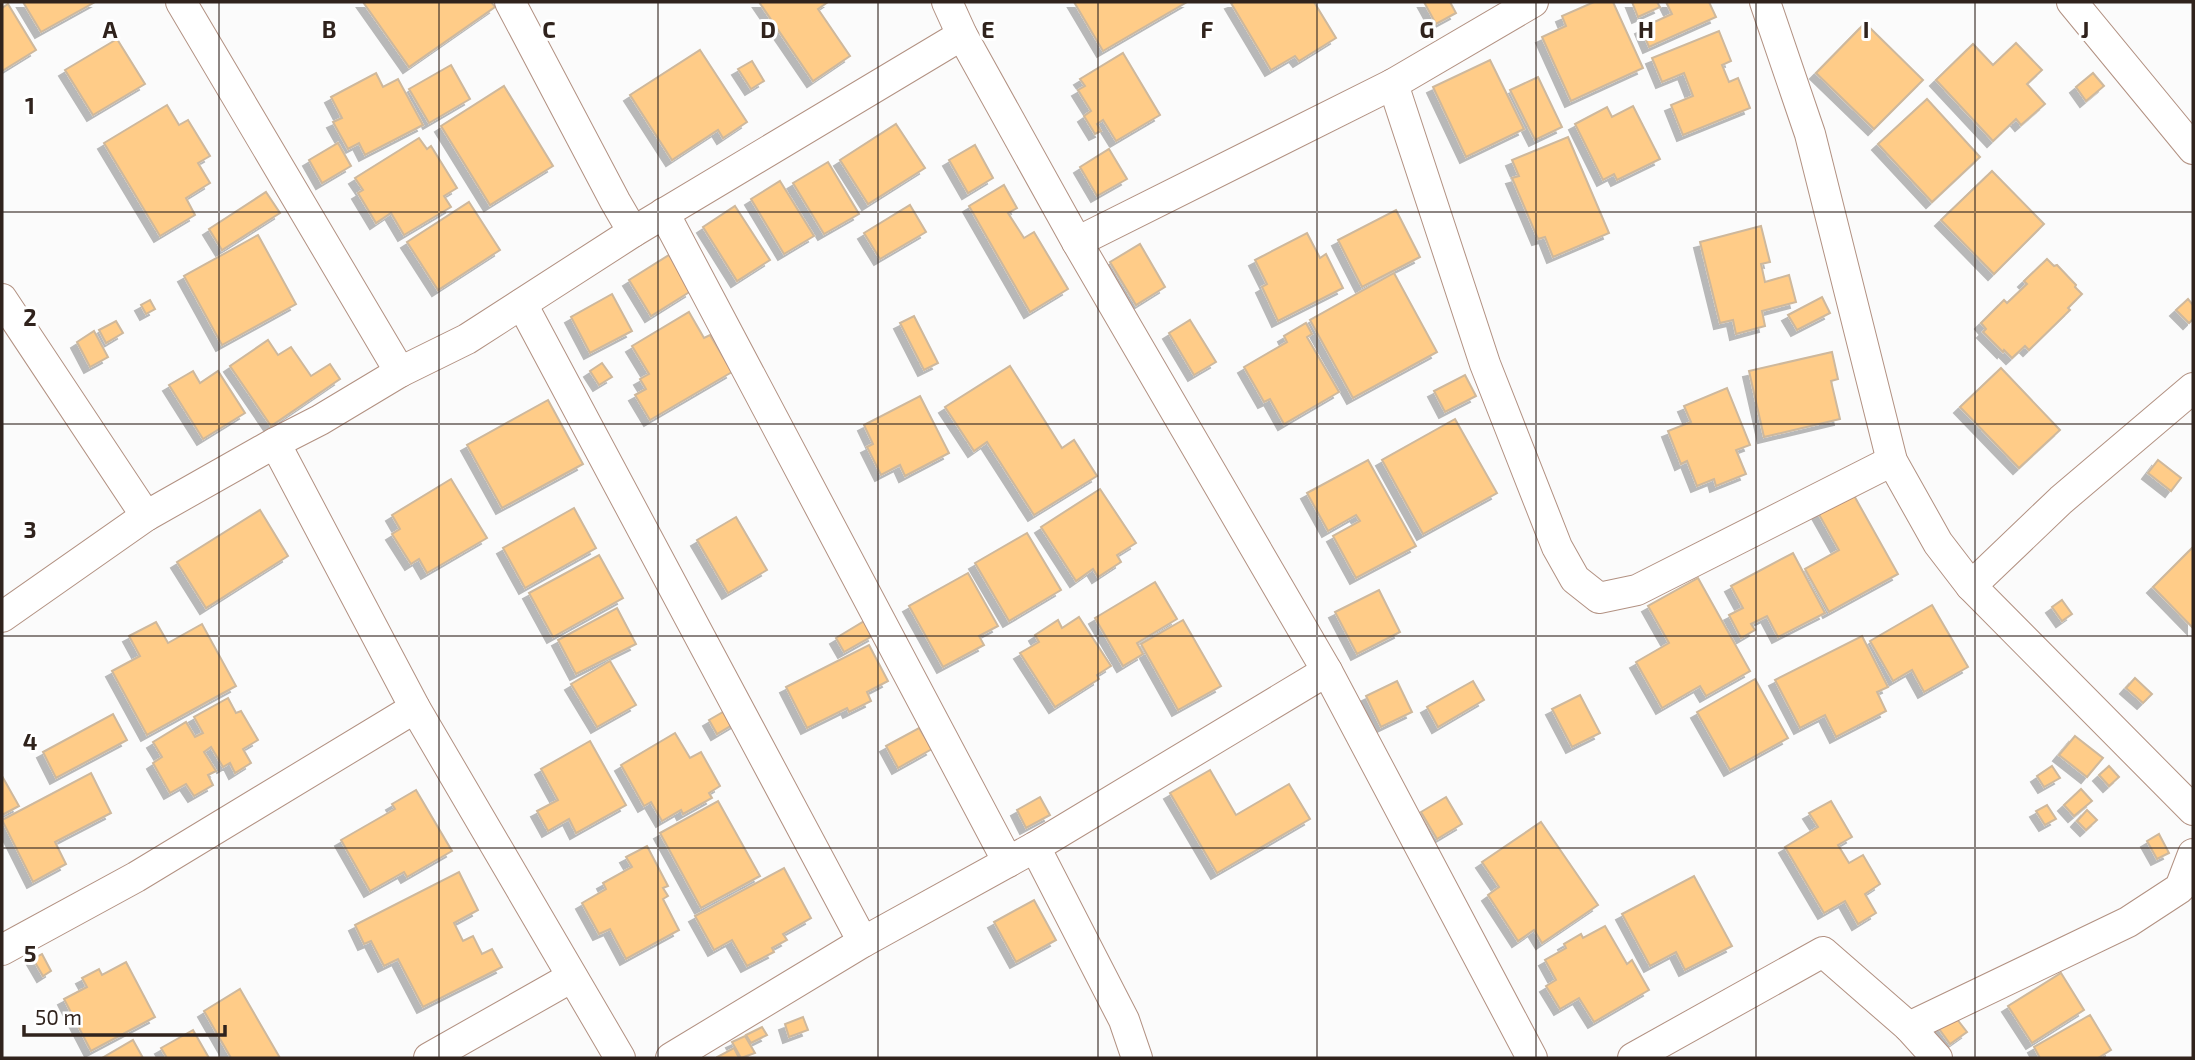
<svg xmlns="http://www.w3.org/2000/svg" width="2195" height="1060" font-family="'Exo 2',sans-serif">
	<style>
		.building { fill: #fc8; stroke: #ceb89c; stroke-width: 2; filter: url(#shadow) }
		.lines { fill: none; stroke-linecap: round; stroke-linejoin: round }
		.street-casing { stroke: #b29182; stroke-width: 32 }
		.street { stroke: #fff; stroke-width: 30 }
		.grid { fill: none; stroke: #30231d; stroke-width: 2; stroke-opacity: 0.55 }
		.grid-label { font-size: 23px; text-anchor: middle; font-weight: bold; fill: #30231d; stroke: #fff; stroke-width: 6; stroke-linejoin: round; paint-order: stroke }
	</style>
	<defs>
		<filter id="shadow"><feDropShadow dx="-6" dy="6" stdDeviation="0" flood-color="#0004"/></filter>
	</defs>
	<rect width="100%" height="100%" fill="#fbfbfb"/>
	<g class="building">
		<polygon points="23,2 95,2 41,32"/>
		<polygon points="363,2 491,2 495,7 409,67"/>
		<polygon points="759,2 828,2 818,9 850,56 813,81"/>
		<polygon points="1074,2 1187,2 1103,51"/>
		<polygon points="1234,2 1314,2 1336,38 1299,61 1295,56 1271,70 1231,3"/>
		<polygon points="1424,2 1450,2 1456,13 1436,24"/>
		<polygon points="1594,2 1613,2 1643,68 1571,101 1542,37 1566,26 1562,16"/>
		<polygon points="1632,2 1657,2 1660,7 1638,17"/>
		<polygon points="1666,2 1709,2 1716,17 1649,47 1641,28 1672,14"/>
		<polygon points="8,4 36,50 2,71 2,8"/>
		<polygon points="1865,23 1923,80 1874,129 1816,73"/>
		<polygon points="1719,31 1731,61 1722,65 1729,82 1738,78 1750,108 1683,135 1671,105 1693,96 1684,73 1662,82 1652,58"/>
		<polygon points="117,39 145,84 93,115 65,70"/>
		<polygon points="2016,43 2042,70 2027,84 2045,104 2021,125 2016,119 1993,141 1936,80 1973,44 1993,65"/>
		<polygon points="700,50 747,122 723,138 718,130 672,160 630,95"/>
		<polygon points="1123,53 1160,115 1116,141 1103,120 1097,124 1101,131 1095,134 1084,116 1091,111 1078,90 1085,86 1080,79"/>
		<polygon points="1490,60 1524,129 1466,157 1433,87"/>
		<polygon points="752,61 764,81 751,89 738,69"/>
		<polygon points="451,65 470,99 429,123 409,89"/>
		<polygon points="376,73 383,87 398,79 423,125 365,155 359,143 348,149 333,122 342,118 331,97"/>
		<polygon points="2093,73 2104,86 2086,101 2076,87"/>
		<polygon points="1538,77 1562,127 1535,140 1510,90"/>
		<polygon points="504,86 553,166 490,205 441,126"/>
		<polygon points="1927,99 1980,157 1932,202 1878,144"/>
		<polygon points="167,105 179,125 188,120 210,156 198,163 210,183 186,198 195,215 160,236 104,143"/>
		<polygon points="1633,106 1660,159 1617,180 1614,174 1603,180 1575,124 1607,107 1612,117"/>
		<polygon points="896,124 925,168 868,204 840,160"/>
		<polygon points="1568,137 1609,233 1553,257 1545,237 1538,239 1512,178 1519,176 1512,160"/>
		<polygon points="419,138 427,149 431,146 457,188 444,196 451,207 404,235 391,213 376,223 358,193 363,190 355,178"/>
		<polygon points="338,143 351,166 322,183 309,160"/>
		<polygon points="975,145 993,178 968,193 949,160"/>
		<polygon points="1109,149 1127,179 1097,196 1080,167"/>
		<polygon points="828,162 859,214 824,234 793,183"/>
		<polygon points="1992,171 2044,224 1994,274 1941,220"/>
		<polygon points="780,181 814,236 784,254 751,199"/>
		<polygon points="1004,185 1017,208 1008,213 1024,238 1034,232 1068,289 1030,312 969,206"/>
		<polygon points="266,192 280,213 222,250 209,229"/>
		<polygon points="469,202 500,250 438,290 407,242"/>
		<polygon points="910,205 926,232 880,259 864,233"/>
		<polygon points="735,206 770,260 737,281 703,227"/>
		<polygon points="1396,210 1420,257 1362,287 1338,240"/>
		<polygon points="1761,226 1770,262 1761,264 1765,282 1789,275 1796,302 1762,311 1765,326 1736,334 1733,320 1720,323 1700,242"/>
		<polygon points="1307,233 1320,258 1326,254 1343,288 1278,321 1262,287 1267,284 1255,260"/>
		<polygon points="258,235 296,304 222,345 184,276"/>
		<polygon points="1140,244 1165,287 1136,305 1110,262"/>
		<polygon points="669,255 691,291 651,316 629,280"/>
		<polygon points="2047,259 2054,266 2057,265 2076,285 2075,287 2082,294 2068,308 2070,310 2029,350 2025,346 2012,358 2004,350 2003,352 1983,332 1986,329 1981,323 2004,300 2007,303 2027,284 2024,281"/>
		<polygon points="1394,273 1437,352 1353,398 1310,320"/>
		<polygon points="612,294 632,331 590,353 571,317"/>
		<polygon points="1822,297 1830,313 1797,330 1788,315"/>
		<polygon points="2188,299 2193,305 2193,319 2189,323 2176,310"/>
		<polygon points="150,300 155,309 146,314 141,305"/>
		<polygon points="689,312 704,338 710,335 732,372 650,420 635,395 646,389 640,379 649,374 632,346"/>
		<polygon points="914,316 938,363 924,370 900,323"/>
		<polygon points="1190,320 1216,362 1194,375 1169,333"/>
		<polygon points="116,321 123,333 106,343 99,330"/>
		<polygon points="1306,323 1312,334 1307,337 1339,392 1284,424 1270,399 1264,402 1244,367 1287,342 1284,336"/>
		<polygon points="94,331 108,357 90,367 77,342"/>
		<polygon points="268,340 278,355 291,347 311,376 330,364 340,379 271,426 230,366"/>
		<polygon points="1832,352 1838,379 1831,381 1840,419 1764,437 1749,371"/>
		<polygon points="602,363 612,377 599,385 590,371"/>
		<polygon points="1010,366 1062,448 1074,440 1097,476 1034,515 987,442 974,451 945,407"/>
		<polygon points="2001,368 2060,430 2019,468 1960,407"/>
		<polygon points="193,371 200,383 218,371 245,413 203,439 169,385"/>
		<polygon points="1465,375 1476,396 1445,412 1434,391"/>
		<polygon points="1727,388 1750,445 1736,450 1746,474 1716,486 1714,479 1697,486 1687,461 1681,464 1668,431 1691,422 1684,406"/>
		<polygon points="920,396 949,453 905,476 900,465 881,475 867,447 873,444 864,425"/>
		<polygon points="548,400 583,464 502,508 467,445"/>
		<polygon points="1455,419 1497,493 1423,534 1382,460"/>
		<polygon points="1368,460 1416,546 1356,578 1333,536 1360,521 1356,515 1328,531 1307,493"/>
		<polygon points="2158,460 2181,478 2171,491 2148,473"/>
		<polygon points="451,479 487,538 427,573 419,559 411,564 392,534 400,529 392,515"/>
		<polygon points="1100,489 1136,543 1117,555 1121,562 1098,577 1093,569 1076,581 1041,527"/>
		<polygon points="1852,492 1898,574 1829,612 1805,569 1839,550 1817,511"/>
		<polygon points="574,508 596,548 525,588 503,548"/>
		<polygon points="260,510 288,556 206,608 177,562"/>
		<polygon points="736,517 767,570 728,593 697,540"/>
		<polygon points="1027,533 1061,590 1009,621 975,563"/>
		<polygon points="2193,547 2193,628 2153,587"/>
		<polygon points="1793,553 1825,613 1778,637 1767,616 1751,624 1755,630 1741,638 1729,615 1743,608 1731,586"/>
		<polygon points="599,555 623,598 553,637 529,593"/>
		<polygon points="968,573 998,626 979,636 984,645 943,667 909,606"/>
		<polygon points="1698,578 1750,671 1706,696 1700,686 1662,708 1636,662 1669,643 1648,606"/>
		<polygon points="1155,582 1177,619 1137,643 1143,654 1123,666 1095,618"/>
		<polygon points="1379,590 1400,632 1357,654 1335,612"/>
		<polygon points="2062,600 2072,614 2062,621 2052,607"/>
		<polygon points="1932,605 1968,667 1924,692 1912,670 1893,681 1870,641"/>
		<polygon points="617,608 636,644 576,674 558,640"/>
		<polygon points="1079,617 1111,666 1097,675 1099,679 1055,707 1020,653 1039,642 1035,635 1058,620 1062,628"/>
		<polygon points="866,620 874,635 844,652 836,638"/>
		<polygon points="1183,620 1221,686 1178,710 1141,644"/>
		<polygon points="156,622 168,643 202,624 236,686 147,735 112,671 140,656 129,636"/>
		<polygon points="1862,636 1888,687 1877,692 1886,711 1836,737 1825,715 1800,728 1775,680"/>
		<polygon points="869,645 888,681 867,692 871,701 849,712 847,708 807,728 786,687"/>
		<polygon points="610,661 636,705 597,727 571,684"/>
		<polygon points="2135,678 2152,694 2143,703 2126,688"/>
		<polygon points="1755,679 1788,738 1730,770 1697,712"/>
		<polygon points="1397,681 1412,712 1381,727 1366,696"/>
		<polygon points="1473,681 1484,700 1438,727 1427,707"/>
		<polygon points="1580,695 1600,733 1572,747 1552,709"/>
		<polygon points="228,698 236,713 241,711 258,740 243,749 251,763 235,773 230,763 223,767 211,747 204,752 216,771 208,775 213,785 194,796 186,784 170,793 153,763 162,757 153,742 186,722 195,737 203,733 194,717"/>
		<polygon points="730,708 737,722 717,734 709,720"/>
		<polygon points="113,714 127,740 56,778 43,752"/>
		<polygon points="919,728 932,749 898,768 886,746"/>
		<polygon points="675,733 690,758 701,752 720,786 709,793 712,798 683,814 681,810 662,821 651,802 644,806 621,765"/>
		<polygon points="2075,736 2103,758 2087,777 2059,755"/>
		<polygon points="590,741 626,805 576,833 569,819 548,831 537,811 558,800 541,769"/>
		<polygon points="2052,766 2060,778 2044,787 2037,776"/>
		<polygon points="2109,766 2119,777 2109,786 2099,775"/>
		<polygon points="1210,770 1236,815 1289,784 1310,819 1217,873 1170,793"/>
		<polygon points="91,773 111,813 55,842 66,864 33,882 2,820"/>
		<polygon points="2,776 19,806 2,815"/>
		<polygon points="2081,789 2092,801 2074,816 2064,805"/>
		<polygon points="416,790 452,851 407,877 404,872 370,891 341,840 395,809 392,804"/>
		<polygon points="1040,797 1050,815 1026,828 1017,810"/>
		<polygon points="1446,797 1462,824 1437,839 1421,812"/>
		<polygon points="718,801 760,876 701,908 660,833"/>
		<polygon points="1831,801 1852,837 1838,845 1849,863 1863,855 1880,884 1865,894 1876,913 1858,924 1845,901 1824,913 1785,847 1818,827 1809,813"/>
		<polygon points="2047,805 2056,819 2045,825 2036,811"/>
		<polygon points="2087,810 2097,820 2086,830 2077,821"/>
		<polygon points="1541,822 1598,905 1542,943 1534,930 1518,941 1488,895 1499,887 1482,862"/>
		<polygon points="2159,834 2169,853 2157,859 2147,841"/>
		<polygon points="647,846 668,886 663,888 668,896 663,899 679,930 626,959 610,929 599,934 582,903 606,889 603,883 632,867 626,857"/>
		<polygon points="784,868 811,918 783,934 787,940 772,948 774,952 747,966 732,940 714,950 695,916"/>
		<polygon points="459,872 478,910 454,923 463,941 473,936 482,954 492,949 502,967 423,1007 398,959 384,966 371,941 364,944 355,925"/>
		<polygon points="1694,876 1732,946 1685,970 1676,952 1650,966 1622,914"/>
		<polygon points="1034,900 1056,940 1016,962 994,922"/>
		<polygon points="1605,926 1627,964 1632,960 1649,990 1594,1022 1579,998 1560,1009 1546,986 1556,980 1545,960 1566,948 1564,944 1581,934 1583,938"/>
		<polygon points="42,954 51,971 43,976 33,959"/>
		<polygon points="126,962 155,1017 91,1051 64,999 87,987 82,978 99,969 102,975"/>
		<polygon points="2061,973 2084,1010 2032,1043 2008,1006"/>
		<polygon points="240,989 280,1058 231,1058 204,1011"/>
		<polygon points="1953,1014 1967,1032 1950,1044 1937,1026"/>
		<polygon points="2090,1015 2111,1050 2098,1058 2040,1058 2034,1047"/>
		<polygon points="803,1017 808,1030 789,1037 785,1024"/>
		<polygon points="762,1027 767,1035 751,1043 746,1035"/>
		<polygon points="193,1030 209,1058 167,1058 161,1048"/>
		<polygon points="745,1036 755,1053 741,1058 732,1042"/>
		<polygon points="133,1040 143,1058 102,1058"/>
		<polygon points="734,1048 739,1058 717,1058 717,1057"/>
	</g>
	<g class="lines">
		<defs>
			<g id="street">
				<polyline points="181,2 400,372"/>
				<polyline points="510,2 615,201 633,232"/>
				<polyline points="947,2 962,35 1077,242 1327,671 1532,1058"/>
				<polyline points="1765,2 1810,134 1892,461 1938,543 1971,586 2193,810"/>
				<polyline points="2072,2 2193,149"/>
				<polyline points="1393,84 1485,364 1557,547 1575,579 1599,598 1637,590 1892,461"/>
				<polyline points="664,213 1008,862"/>
				<polyline points="1077,242 1393,84 1533,2"/>
				<polyline points="2,299 146,516"/>
				<polyline points="522,304 863,942"/>
				<polyline points="275,443 415,708 620,1058"/>
				<polyline points="1971,586 2061,500 2193,388"/>
				<polyline points="2,617 146,516 275,443 320,420 400,372 467,339 633,232 962,35"/>
				<polyline points="1035,847 1124,1020 1137,1058"/>
				<polyline points="2,950 136,877 415,708"/>
				<polyline points="1909,1027 2128,922 2180,888 2193,854"/>
				<polyline points="429,1058 572,977"/>
				<polyline points="671,1058 863,942 1035,847 1327,671"/>
				<polyline points="1633,1058 1823,952 1909,1027 1937,1058"/>
			</g>
		</defs>
		<use href="#street" class="street-casing"/>
		<use href="#street" class="street"/>
	</g>
	<path class="grid" d="M219 2V1058M439 2V1058M658 2V1058M878 2V1058M1098 2V1058M1317 2V1058M1536 2V1058M1756 2V1058M1975 2V1058M2 212H2193M2 424H2193M2 636H2193M2 848H2193"/>
	<g class="grid-label">
		<text x="110" y="38">A</text>
		<text x="329" y="38">B</text>
		<text x="549" y="38">C</text>
		<text x="768" y="38">D</text>
		<text x="988" y="38">E</text>
		<text x="1207" y="38">F</text>
		<text x="1427" y="38">G</text>
		<text x="1646" y="38">H</text>
		<text x="1866" y="38">I</text>
		<text x="2085" y="38">J</text>
		<text x="30" y="114">1</text>
		<text x="30" y="326">2</text>
		<text x="30" y="538">3</text>
		<text x="30" y="750">4</text>
		<text x="30" y="962">5</text>
	</g>
	<rect width="2195" height="1060" fill="none" stroke="#30231d" stroke-width="7"/>
	<path d="M24 1025v10h201v-10" fill="none" stroke="#30231d" stroke-width="3.5"/>
	<text x="35" y="1025" font-size="21" fill="#30231d" stroke="#ffffff" stroke-width="5" paint-order="stroke">50 m</text>
</svg>
